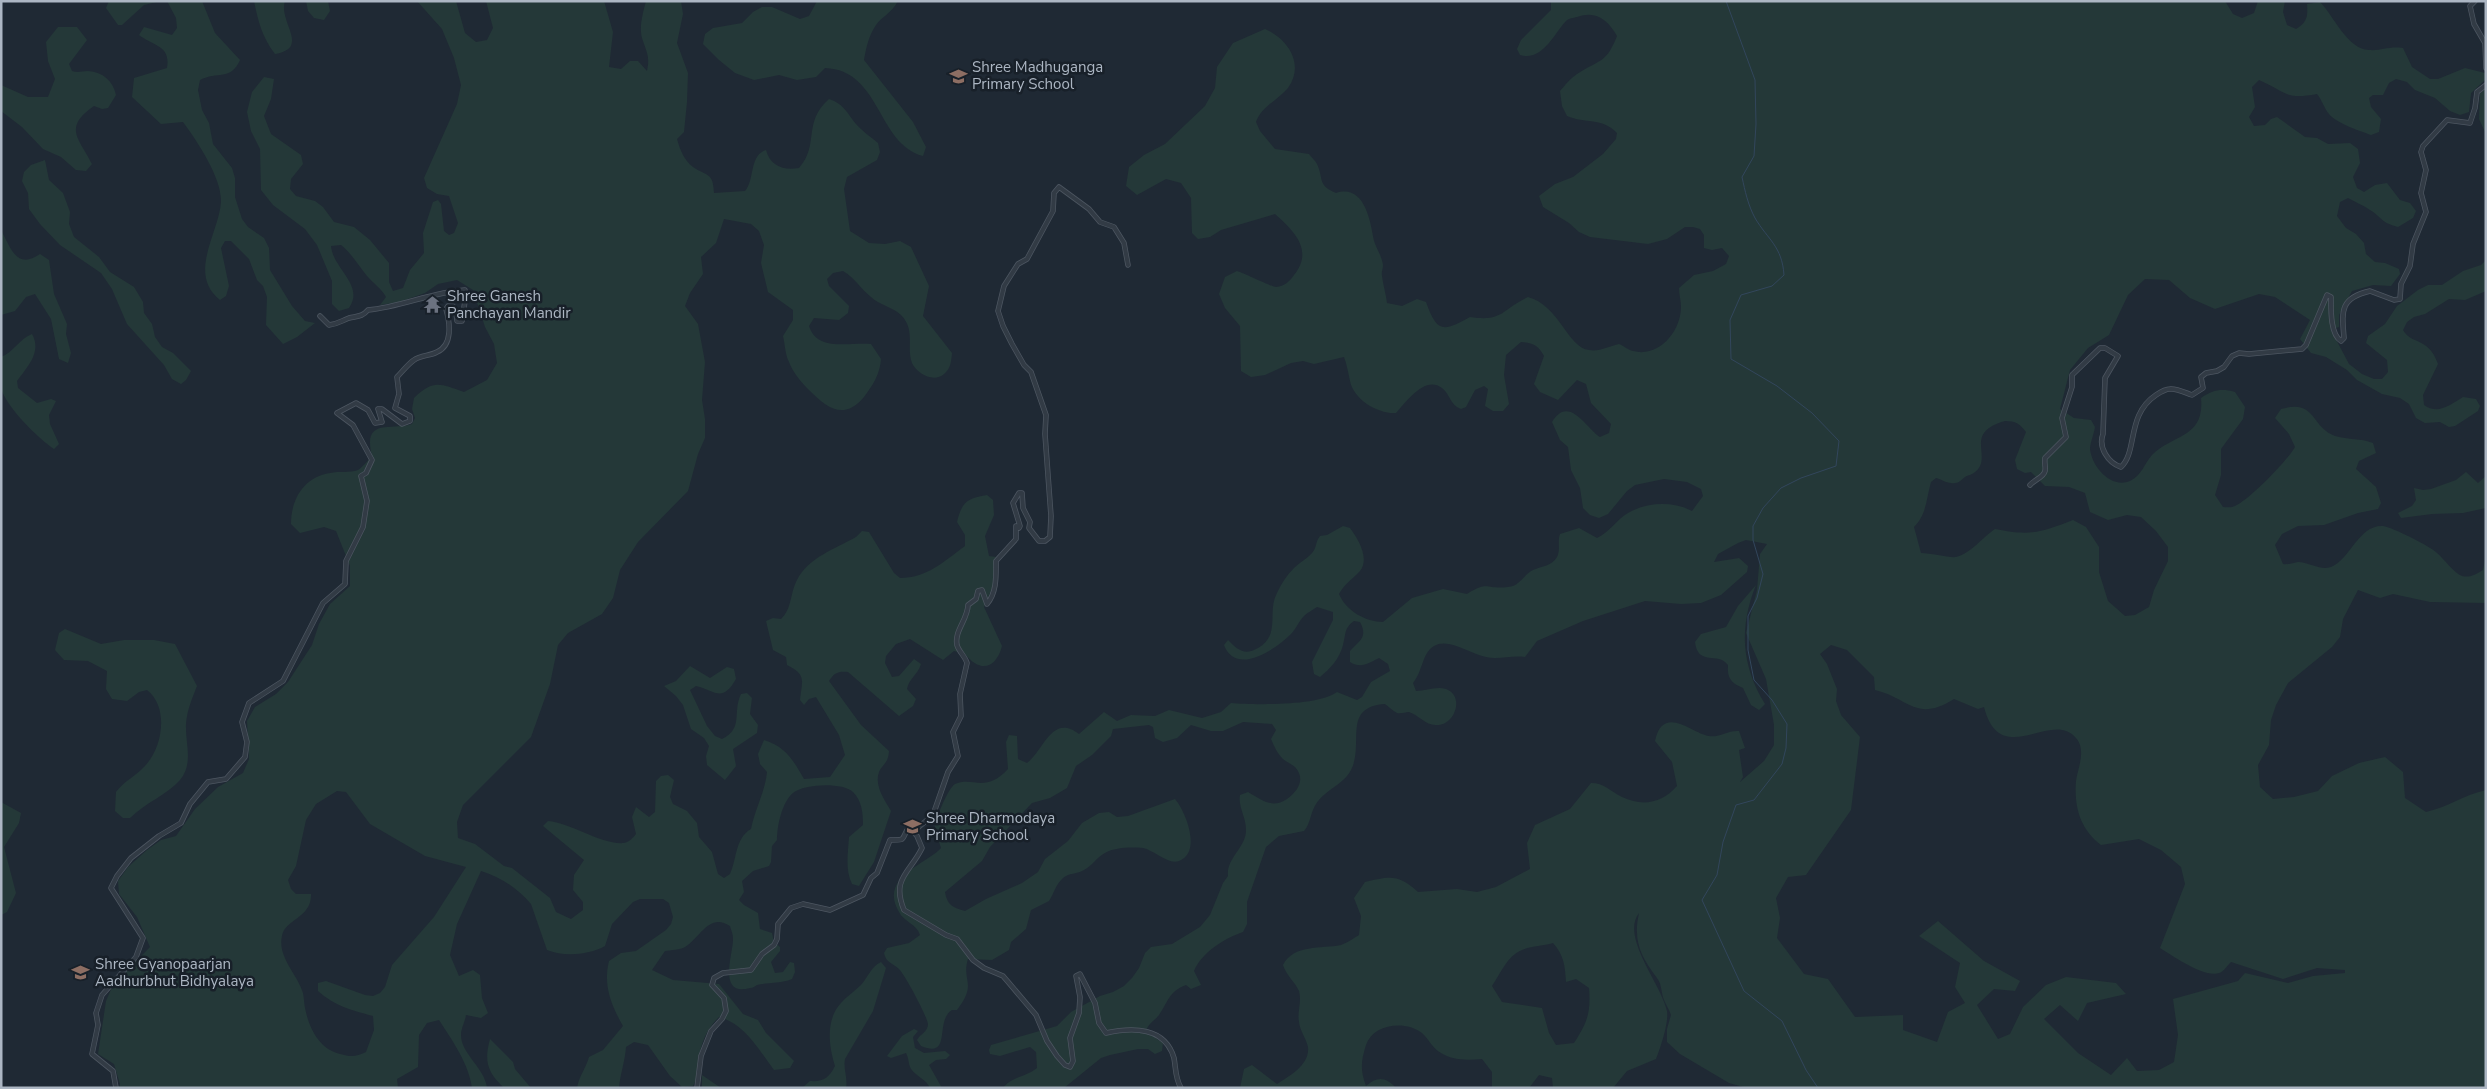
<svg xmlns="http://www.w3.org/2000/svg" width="2487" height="1089" font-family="'Nunito Sans',sans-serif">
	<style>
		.green { fill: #243838; fill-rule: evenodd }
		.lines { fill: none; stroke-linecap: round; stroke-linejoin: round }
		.stream { stroke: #32465c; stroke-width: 1 }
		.street-casing { stroke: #4d5661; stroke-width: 5.5 }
		.street { stroke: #323b45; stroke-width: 4 }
		.labels { text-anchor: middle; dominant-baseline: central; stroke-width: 5; stroke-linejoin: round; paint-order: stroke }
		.poi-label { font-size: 15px; fill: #acb6c3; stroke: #182029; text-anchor: start }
	</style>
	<rect width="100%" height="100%" fill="#1f2934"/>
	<g class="green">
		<polygon points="109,1 161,1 144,5 122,25 118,25 106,8"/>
		<path d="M167 1H202L215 33 240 60C231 81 217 71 200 80L198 90 202 110 209 123 213 144 232 168 235 178V197L242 219 248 227 264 238 269 248 270 270 292 306 305 321 315 323 297 337 283 344 266 325 267 297 263 286 257 280 249 259 231 241H225L221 248 229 286 226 296 220 300C187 274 219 233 221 202 222 178 197 141 183 122L161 124 132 97 134 78 167 68C171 45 153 46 139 35L144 27 172 35 177 28 176 18Z"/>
		<path d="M254 1H285C278 22 311 48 275 54 262 37 258 21 254 1Z"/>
		<polygon points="306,1 328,1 330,11 324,20 314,18 308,11"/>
		<path d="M417 1H456L465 33 476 42 487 40 493 28 486 1H604L613 32 609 67 621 69 630 61H638L647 71C650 57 647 53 643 41 638 29 643 13 646 1H681L683 14 677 43 688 73 687 102 684 132 677 139C680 150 684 160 693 167 708 177 713 172 714 193L745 191C755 180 749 155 766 150 770 166 784 171 799 168 820 144 802 123 829 99 844 104 847 113 856 124 862 131 871 137 878 143L880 152 877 160 847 177 844 189 850 231 869 243 885 244 900 241 911 247 929 286 923 316 952 353C951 362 951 368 944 374 934 383 917 374 912 363 906 348 916 330 901 315 893 307 879 305 871 297 860 288 855 278 843 271L833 273 827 279 829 286 849 306 848 313 839 320 814 318 809 326C817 352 849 342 871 344L881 359C880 374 873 385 864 397 844 421 827 408 809 390 802 383 793 373 789 362 785 354 785 344 783 336L793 320V310L768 292 761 263 764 245 759 231 751 224 724 219 716 243 701 257 703 274 690 293 685 306 698 324 705 362 702 400 705 419V438L698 454 688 491 638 542 620 570 613 598 602 614 568 633 558 645 550 684 531 737 463 805 457 822 458 838 475 844 504 866 512 868 550 898 556 912 571 919 583 910V902L573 890 574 875 584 860 543 826 548 821C571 823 602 845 624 843 629 842 633 838 636 834L632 817 636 807 649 817 655 812 656 781 661 776 668 775 674 780 670 797 673 804 687 811 697 823 699 837 712 852 718 874 724 878 730 874C737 859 735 838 751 829 755 809 765 792 767 772L760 764 758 754 764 740C786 747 793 760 804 779L830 777 845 755 839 735 816 697 809 699 804 705 800 700C802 680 807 675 787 665L786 657 773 650 766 621 773 618 781 619C792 609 790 593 797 580 809 557 835 549 856 537L862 531 869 532 894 573 900 578C927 578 943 562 965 546V535L957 522C962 502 967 498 987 495L993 500 994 515 985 536 989 556 996 557 993 586 984 607 1002 646C996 669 980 673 965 654L954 651 943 660 910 639 896 644 886 656 885 663 892 677 899 676 914 659 921 664C918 675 909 678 907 689L916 699 913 706 899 716 848 672C838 671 834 673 829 681L861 725 889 751C888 764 884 762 879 772 874 786 885 800 891 811L874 862 859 886 852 884C845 870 848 853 849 837L863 825C863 813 862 801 853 792 842 782 804 784 793 793 782 802 777 826 777 840L772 846 771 862 769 866 753 871 742 881 744 892 739 900 744 905 758 913 760 929 772 933 774 942 780 947V951L771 962 775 973 783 972 790 962 794 963 795 972 792 979C780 984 769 982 757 985 755 986 753 988 750 988 716 997 734 952 733 938 733 934 731 930 730 926 709 912 700 938 685 947 680 950 671 950 665 951L652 970 673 980 719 984 743 1014 758 1020 766 1033 794 1061 790 1068 774 1070C759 1050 745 1024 719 1017 701 1034 698 1057 696 1080L693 1086 682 1087 670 1076 648 1045 634 1042 626 1047C625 1062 620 1074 619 1088H577C579 1076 586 1068 589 1057L603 1050 623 1026C611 1005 603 985 609 961L621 953 636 951 666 930 671 924 673 917 669 903 663 899H640L633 902 612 924 605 946C589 955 564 957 547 950L531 904C517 888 501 877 481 871L457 924 450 955 459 976 473 970 480 975 482 998 488 1013 481 1018 466 1015C465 1022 461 1028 461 1035 461 1054 485 1068 487 1088H472C469 1064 452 1040 439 1020L427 1023 419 1035 418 1067 397 1079 398 1088H119L120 1084 114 1064 98 1054 106 1001 113 985 150 947 137 917 119 894 118 881 128 867 147 850 161 840 176 836 195 809 218 787 243 773 249 759 247 721 255 707 276 694 288 682 312 645 319 624 330 604 350 586V566L336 531 324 527 300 533 291 524C291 499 304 477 330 473 339 471 350 473 358 470 363 467 368 460 372 456 362 417 392 431 412 424L415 418 412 409 414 398C434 379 440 384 464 392L487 380 497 363 494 344 485 327 473 290 457 280 438 284 425 293 399 302 380 305 386 297C381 288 374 284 367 276 358 265 352 254 341 245L331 246C333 269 365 285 349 308L339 311 332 304V281L317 245 305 229 273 205 261 190 260 149 251 131 247 112 252 92 264 77 274 79 271 99 264 116 271 134 301 155 303 164 291 179 290 189 296 196 315 201 323 207 334 222 354 227 370 240 389 263V282L393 291 403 288 410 270 424 253 423 233 433 202 438 200 441 204 444 231 449 235 454 233 458 223 449 196 437 194 427 188 424 178 457 104 461 85 454 58 442 29ZM337 791 346 792 370 824 425 856 466 867 434 917 392 965 385 987 380 993 373 996 365 995 326 981 318 983V991C335 1006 351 1010 373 1016L374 1030 366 1052C356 1057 351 1057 340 1054 319 1049 309 1028 305 1008 304 1003 304 998 303 993 298 975 277 957 282 936 285 919 312 918 311 894H296L291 889 288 880 296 866 306 820 316 804Z"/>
		<path d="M817 1H898C890 15 882 16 876 25 869 35 866 48 864 60L913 122 926 147 923 156C877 144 881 70 825 68L816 77 797 80 779 75 754 80 735 73 719 60 703 44 705 34 713 28 742 23 753 12 762 7H772L800 19 809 16Z"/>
		<path d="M1551 1H2225L2233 14 2242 18 2254 13 2258 1H2285L2283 12 2287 25 2296 29C2307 22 2308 17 2307 4L2320 2C2334 16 2347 49 2369 50 2381 51 2389 46 2403 48L2412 67 2430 79H2438L2465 68 2485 73 2486 79 2471 93 2469 112 2460 115 2450 111 2435 98 2415 90 2407 82 2396 79 2389 83 2383 95H2373L2369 98 2371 107 2381 119 2379 132 2371 135C2360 131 2336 123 2329 114 2324 108 2322 100 2317 94 2284 100 2287 92 2259 80L2252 87 2255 107 2249 117 2254 126 2265 125 2271 119 2277 117 2305 137 2317 138 2328 144 2350 143 2358 149 2360 163 2353 177 2357 188 2364 192 2375 185 2387 183 2400 200 2410 203 2416 211 2413 218 2398 227C2380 222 2384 219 2370 210 2363 205 2355 202 2348 198L2340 202 2337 216 2346 228 2356 234 2364 243 2366 254 2375 262 2385 263 2399 269 2400 274 2391 286 2373 285 2352 291 2339 315V327L2331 330 2349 364 2362 374 2374 379H2382L2388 372 2387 360 2366 343 2368 336 2385 324 2397 306 2418 290 2428 285H2442L2463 271 2481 265 2486 260V291L2465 300 2449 299 2425 314 2414 317 2407 322 2403 330C2411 345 2428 336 2438 364L2423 395 2424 405C2438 415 2450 405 2463 397L2476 399 2480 406 2478 411 2455 426 2449 427 2440 422 2425 423 2416 418 2409 404 2400 398 2382 394 2357 380 2347 370 2326 357 2311 353 2300 339 2310 320 2275 297 2259 294 2215 309 2190 298 2169 280 2145 279 2128 295 2109 335 2088 348 2070 370 2060 409 2074 418 2091 420 2095 427C2094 434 2090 443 2090 449 2092 467 2111 489 2130 481 2142 475 2144 464 2152 455 2173 434 2205 438 2201 398 2213 390 2221 388 2235 392L2245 407 2243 419 2221 449V475L2215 495 2223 507C2227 507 2231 508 2235 506 2249 500 2287 461 2295 447L2289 434 2275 418 2281 409C2317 399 2310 427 2335 436 2349 440 2360 438 2373 443L2376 453 2359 461 2356 469 2376 487 2381 503 2378 509 2358 513 2324 525 2298 526 2282 534 2275 545 2283 564C2288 565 2292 563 2298 562 2309 562 2320 571 2331 567 2351 559 2358 525 2383 526 2392 527 2430 546 2437 553 2444 559 2454 573 2462 576 2471 578 2476 574 2483 570L2486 556V603L2430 602 2393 594 2380 598 2358 590 2343 619 2340 637 2332 647 2288 683 2276 705 2271 720 2269 745 2258 765 2260 787 2273 799 2294 797 2318 791 2332 776 2359 763 2385 757 2403 772 2405 798 2426 812C2448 807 2464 795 2486 790V1088H1747L1729 1083 1680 1054 1667 1042V1029L1671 1015C1669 1009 1666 1005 1664 1000 1661 993 1662 984 1657 978 1640 956 1633 940 1639 913 1620 937 1662 985 1667 1011 1669 1023 1660 1049 1656 1059L1627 1071 1613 1088H1553L1552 1078 1539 1075 1529 1088H1492V1072L1482 1059C1468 1060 1454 1061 1441 1053 1432 1048 1429 1039 1422 1033 1405 1020 1373 1024 1366 1045 1361 1061 1360 1070 1366 1086 1377 1076 1386 1077 1396 1088H1240L1244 1069 1252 1065 1277 1084C1289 1076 1310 1065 1308 1047 1306 1038 1300 1031 1299 1022 1297 1012 1302 1002 1299 991 1295 982 1286 975 1283 965 1294 944 1321 949 1341 945 1347 943 1354 938 1359 935L1361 916 1354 898 1365 882C1391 876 1398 874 1418 892L1457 889 1477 892 1496 887 1530 869 1527 843 1535 825 1570 809 1591 783C1604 783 1610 791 1622 797 1643 807 1662 803 1677 786L1672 762 1655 741C1663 703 1693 734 1709 736 1719 738 1728 730 1739 731L1745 748 1739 750 1743 777 1740 782 1764 761 1774 745V725L1766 679 1746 633 1757 590 1760 554 1767 544 1746 540 1738 543 1718 554 1714 562 1739 558 1748 566 1747 572 1721 595 1701 603 1681 604 1645 601 1583 621 1537 641 1525 657C1512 655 1498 660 1486 657 1471 654 1448 637 1434 646 1422 653 1423 671 1413 683L1416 691C1426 691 1436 686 1446 689 1465 696 1455 725 1437 725 1426 726 1419 715 1409 712 1405 712 1401 714 1397 713 1393 711 1388 706 1385 704 1341 707 1365 744 1351 770 1343 785 1326 789 1316 804 1310 813 1311 823 1304 831L1279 836 1266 847 1247 902V924L1243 932C1225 938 1201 953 1194 971L1201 985 1191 989 1186 985C1169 991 1168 1002 1159 1015 1154 1021 1148 1024 1146 1031L1163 1043 1162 1051 1155 1054 1148 1049H1138L1110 1055 1101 1058 1064 1088H1003C1011 1077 1026 1077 1037 1068L1036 1052 1030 1047 1000 1056 990 1054 989 1050 991 1045 1057 1026 1071 1012 1100 996 1113 992 1124 986 1132 978 1139 968 1145 953 1151 947 1172 944 1200 927 1210 915 1223 883 1228 876C1226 858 1247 847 1246 829 1246 817 1238 807 1240 795L1248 792C1262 800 1272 809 1287 799 1298 791 1306 779 1295 767 1292 764 1286 762 1283 759 1277 753 1274 746 1271 739L1276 730 1272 724 1243 722 1223 731H1211L1191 725 1177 738 1163 742 1155 738 1153 727 1149 725 1113 729 1111 736 1092 755 1076 766 1067 788 1050 798 1032 803 990 847 982 861 945 892C947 905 953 908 965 911L986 899 1022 883 1038 872 1045 859 1068 841 1082 823 1099 813 1109 812 1117 817 1128 816 1175 799C1186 812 1202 852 1179 861 1168 865 1154 850 1143 848 1132 847 1115 847 1105 853 1097 857 1092 866 1084 870 1078 874 1068 873 1063 878 1056 884 1054 893 1049 901L1031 910 1026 929 1011 942 1009 950 992 960 968 959C961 981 978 983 957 1010H952C934 1021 953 1059 921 1046L917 1040C920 1034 928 1032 928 1024 927 1016 905 975 899 969 893 963 886 963 884 953L887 948 909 943 920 935C917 924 904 922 899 912 878 877 927 864 941 848 939 841 936 835 935 829 934 822 948 788 955 784 973 776 985 794 1008 769L1006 742 1009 735 1017 736 1018 759 1027 763C1044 750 1052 713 1079 734L1104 712 1117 721 1131 715 1155 716 1169 710 1202 718 1221 712 1231 703C1255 705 1319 706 1337 692L1357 700 1362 697 1371 682 1390 671 1388 664 1379 658C1369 663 1361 669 1350 662V651C1360 640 1368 637 1360 622L1354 621C1344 628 1346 634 1343 645 1340 658 1330 669 1320 677L1314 674 1312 662 1333 620V612L1317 607C1313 610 1308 612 1304 616 1299 621 1296 629 1291 634 1275 650 1236 676 1224 645L1228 640C1236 648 1243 655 1254 650 1283 637 1266 613 1277 593 1281 584 1287 575 1294 568 1300 562 1307 559 1312 553 1317 548 1315 542 1320 536L1327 535 1343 526 1350 528C1358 539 1370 558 1360 571 1352 580 1345 583 1339 594 1346 611 1366 622 1383 622L1412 598 1443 589 1467 594C1489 580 1486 590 1508 587 1520 586 1523 575 1533 570 1542 566 1552 566 1557 557 1561 549 1557 542 1560 534L1579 528 1597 538C1610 532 1616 520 1628 513 1647 502 1673 501 1692 511L1703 496 1701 489 1687 482 1664 479 1635 485 1627 491 1608 514 1599 518 1590 515 1583 508 1580 488 1571 470 1568 447 1560 440 1552 422C1569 394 1586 428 1600 437L1609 433 1611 424 1591 403 1586 384 1577 380 1558 400 1540 392 1534 384 1544 356C1538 345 1533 343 1521 342L1506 355 1504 375 1509 404 1503 411H1493L1485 406 1488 389 1484 386 1475 390 1466 407 1461 409C1450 405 1450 394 1442 388 1425 375 1406 402 1396 413 1378 414 1354 400 1350 381 1348 372 1347 365 1344 357L1314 364 1303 361 1291 363 1265 375 1251 377 1241 371 1240 326 1225 308 1219 294 1225 277 1237 271C1244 273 1272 287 1276 287 1285 286 1289 282 1294 275 1314 250 1294 231 1275 214L1221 230 1210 237 1198 239 1192 233 1191 198 1181 183 1166 179 1137 195 1126 186 1129 167 1144 155 1165 144 1205 106 1215 88 1217 67 1233 43 1265 29C1288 39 1305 64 1288 88 1278 100 1261 107 1256 122L1260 131 1275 149 1309 154C1311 157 1315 160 1317 164 1324 179 1317 185 1336 193 1363 184 1370 218 1373 236 1374 246 1382 255 1383 265 1383 269 1381 273 1382 276 1383 285 1386 294 1387 303L1402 306 1417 299 1426 302C1437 333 1443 332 1470 317 1503 322 1501 310 1528 297 1559 305 1568 348 1589 350 1599 352 1610 346 1619 344 1624 346 1628 350 1633 351 1659 358 1681 331 1681 307 1681 301 1679 294 1679 288L1694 275 1713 271 1726 264 1729 256 1722 248 1712 250 1704 248V235L1700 229 1693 227H1685L1667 239 1648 244 1590 237 1579 232 1569 223 1543 207 1539 196 1555 184 1573 177 1603 154 1616 139 1617 133C1602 117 1585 124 1567 116L1562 106 1560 91C1565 85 1571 78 1577 74 1600 59 1606 64 1617 36 1608 20 1596 10 1577 17 1573 18 1569 18 1566 21 1554 34 1542 62 1520 55L1517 49 1521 40 1551 10ZM2005 421C2016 421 2020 424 2026 432L2015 460 2017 469 2025 473 2031 472 2045 486 2069 487 2085 493 2090 512 2108 520 2127 515 2141 517 2156 531 2168 547V561L2154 590 2149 607 2135 615 2125 616 2108 601 2099 572V547L2086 527 2073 520C2040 533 2029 536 1995 529 1983 537 1970 554 1956 557 1950 558 1930 553 1921 553L1914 527C1927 514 1926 499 1931 482L1936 478C1941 479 1946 483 1951 483 1958 484 1960 481 1965 477 1968 475 1972 475 1975 472 1994 457 1962 433 2005 421ZM1831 645 1847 650 1874 677 1875 690C1909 698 1916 723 1954 699L1978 709 1984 707C2000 770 2051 710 2075 737 2087 749 2078 767 2076 781 2074 807 2080 829 2101 845L2139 839 2161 850 2181 867 2185 884 2160 948C2173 956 2204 978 2219 973 2223 972 2227 966 2231 962L2283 979 2317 968 2345 970V973L2313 976 2288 983 2245 973 2238 981 2173 999 2178 1035 2174 1062 2159 1070 2137 1071 2127 1058 2111 1075 2078 1053 2044 1019 2060 1005 2078 1021 2087 1003 2126 994 2116 983 2066 977 2046 985 2023 1007 2010 1034 1998 1039 1977 1005 1994 989 2015 991 2020 981 1984 961 1938 921 1919 936 1960 963 1955 987 1965 1003 1948 1012 1937 1042 1903 1030V1015L1855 1017 1828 979 1804 974 1777 938 1780 918 1776 898 1788 877 1806 875 1851 810 1860 737 1841 715 1836 701 1837 689 1827 664 1820 654ZM1553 943C1564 955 1565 966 1566 982L1576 979 1589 988C1591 1013 1587 1023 1574 1043L1556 1045 1549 1033 1542 1008 1502 1002 1492 986C1501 973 1507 956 1522 950 1531 946 1543 946 1553 943Z"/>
		<path d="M58 27H77L87 40 69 64 72 71C78 73 82 71 88 71 103 72 113 81 116 95L108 108 102 109 94 106C62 128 80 139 92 164L86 171 76 170 61 157 43 149 22 127 1 111V85L28 97H48L55 79 48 61 46 42Z"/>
		<polygon points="2486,89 2486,134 2479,119 2480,93"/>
		<polygon points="45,160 49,180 63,193 70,212 69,224 74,237 99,257 110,272 134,287 143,302 144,313 152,324 155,337 162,347 173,353 191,371 186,380 181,384 172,379 164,365 127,324 112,289 101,273 60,245 40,224 29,209 28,193 22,181 24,172 31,165"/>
		<path d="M1 230C10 246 16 271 40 254L49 260 54 294 67 324 66 334 71 353 68 363 59 359 51 319 35 294 26 297 15 311 1 315Z"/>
		<path d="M32 334C42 352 28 366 17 381L18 388 37 403 51 399 56 401 49 415 50 424 59 444 54 449C38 438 6 407 1 388 0 379 1 366 1 357 14 352 19 339 32 334Z"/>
		<polygon points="2466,472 2478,483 2486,476 2486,508 2463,513 2432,514 2401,518 2398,513 2412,506 2416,500 2414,488 2423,490 2431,489 2456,480"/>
		<path d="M1756 585C1739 627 1741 665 1765 704L1759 710 1751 705 1743 688C1731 683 1727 678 1728 665 1718 651 1698 667 1695 642L1701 634 1726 627 1738 606Z"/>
		<path d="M65 629 101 644 124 640H154L175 644 197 686C192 699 187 710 186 724 185 743 194 763 180 780 168 794 145 803 130 818H123L115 811 116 792C124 781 136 776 145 766 163 747 169 707 147 690L139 692 127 701 112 699 106 689 107 671 88 661 64 660 55 650 59 633Z"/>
		<path d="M690 666 710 678 727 667 734 669 736 679C722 703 716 691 696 686L690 690 707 726 715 736 722 739C744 728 732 713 741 694L747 693 752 698 750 714 758 725 757 733 733 749 736 766 725 780 707 765 706 756 709 746 704 738 691 729 683 705 676 696 664 686 676 681Z"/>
		<polygon points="1,802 21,813 19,823 4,847 16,893 7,912 1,915"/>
		<path d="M881 962 886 968 873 1011 845 1059C843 1069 848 1078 846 1088H802L810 1081C823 1082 829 1078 835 1066 829 1047 825 1020 841 1003 847 996 855 991 861 985 868 977 871 967 881 962Z"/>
		<path d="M914 1029 918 1031 913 1037 915 1048 924 1053 945 1051 950 1055 946 1059 936 1060 929 1065 942 1088H930C926 1079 917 1077 911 1069 908 1064 909 1058 906 1053L891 1058 887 1056 902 1036Z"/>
		<path d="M490 1039 513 1062 515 1069 531 1088H504C487 1072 484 1061 490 1039Z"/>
		<polygon points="702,1075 721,1088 702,1088"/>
	</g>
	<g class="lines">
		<path class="stream" d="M1726 1 1755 80 1756 124 1754 156 1742 177C1745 191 1748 205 1755 218 1768 240 1782 246 1784 275L1772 286 1741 295 1730 320 1731 359 1777 386 1812 413 1839 441 1836 466 1801 478 1781 488 1763 508 1753 526V540L1763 574 1757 598 1748 616V650L1754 680 1772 700 1787 724 1786 748 1782 764 1754 800 1736 805 1723 842 1717 875 1702 900 1744 991 1782 1021 1806 1070 1818 1088"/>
		<defs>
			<g id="street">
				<polyline points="2475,1 2470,6 2474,24 2485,43 2486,68"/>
				<path d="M320 316 329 325C338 324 341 321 349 318 357 316 362 317 368 310 401 307 432 292 465 290"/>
				<path d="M2030 485C2034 480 2044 477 2045 471 2046 467 2044 463 2045 458L2066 437 2062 418 2072 387V375L2100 348H2105L2118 356 2105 378 2103 434C2098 447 2108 463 2121 467 2138 451 2126 415 2156 395 2159 393 2165 389 2170 389 2176 388 2186 393 2192 395L2203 388 2201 377 2206 373 2217 371 2224 367 2232 356 2239 353 2249 354 2302 349 2306 345 2327 295 2331 297C2331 309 2330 334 2341 341L2344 338C2342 312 2339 298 2370 291L2394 300 2400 299 2401 284 2410 266 2413 244 2426 212 2421 193 2426 170 2421 152 2423 146 2447 120 2470 123 2475 108 2477 92 2486 85"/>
				<path d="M914 831 933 815 948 772 958 756 953 732 961 716 960 694 967 663C965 656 959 652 957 645 954 631 968 619 968 605L976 599 978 591 982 590 987 604C997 592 996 576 996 561L1016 539V526L1019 528 1020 526 1013 503 1019 493H1022L1023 508 1030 522 1029 528 1039 541H1045L1050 537 1051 516 1045 434 1046 415 1031 372 1024 365 1012 344 1003 326 998 311 1004 286 1018 264 1027 259 1053 211 1054 193 1059 187 1089 209 1100 222 1114 227 1124 243 1128 265"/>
				<path d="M116 1088 113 1071 92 1054 98 1025 96 1013 102 995 136 957 143 938 111 888 117 876 131 858 159 836 181 823 190 804 208 782 226 779 245 757 247 742 242 722 249 703 283 681 323 603 345 584 346 561 363 527 367 501 361 476 366 473 372 460 353 425 337 413 356 403 368 410 375 423 382 422 378 409H382L402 424 410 421V416L395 408 399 394 397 377C402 372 408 364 414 360 421 355 430 356 437 352 453 345 450 323 446 309L448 306H453L456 312 457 321H462L466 294"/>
				<path d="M697 1088 701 1056 711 1031 722 1019 726 1011 724 998 712 985 714 978 723 973 751 970 762 954 774 945 777 939 778 924 791 908 803 904 830 910 863 895 871 878 877 873 890 840C908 840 900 840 909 827L917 836 922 848C910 873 891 878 904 910L946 935 957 939 973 960 984 968 1003 976 1009 983 1036 1015 1047 1041 1057 1056 1065 1065 1070 1067 1073 1061 1070 1038 1079 1013 1080 997 1076 976 1080 974 1095 1003 1099 1023 1106 1033C1133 1027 1165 1027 1174 1058 1176 1069 1175 1078 1181 1088"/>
			</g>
		</defs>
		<use href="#street" class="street-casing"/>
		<use href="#street" class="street"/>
	</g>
	<defs>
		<symbol id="school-bare" viewBox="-9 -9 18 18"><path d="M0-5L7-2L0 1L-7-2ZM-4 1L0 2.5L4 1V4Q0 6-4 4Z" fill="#8d6e63" stroke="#182029" stroke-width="2.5" paint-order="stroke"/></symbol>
		<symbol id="temple-bare" viewBox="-9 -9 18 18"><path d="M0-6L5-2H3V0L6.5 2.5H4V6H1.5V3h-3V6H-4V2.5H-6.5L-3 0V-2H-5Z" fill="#6b7280" stroke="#182029" stroke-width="2.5" paint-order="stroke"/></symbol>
	</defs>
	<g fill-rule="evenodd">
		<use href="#school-bare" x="946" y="64" width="25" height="25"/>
		<use href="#temple-bare" x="420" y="292" width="25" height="25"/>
		<use href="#school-bare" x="900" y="814" width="25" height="25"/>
		<use href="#school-bare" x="68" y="960" width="25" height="25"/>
	</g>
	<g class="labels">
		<g class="poi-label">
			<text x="972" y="67">Shree Madhuganga<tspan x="972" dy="17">Primary School</tspan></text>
			<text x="447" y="296">Shree Ganesh<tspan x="447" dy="17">Panchayan Mandir</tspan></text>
			<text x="926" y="818">Shree Dharmodaya<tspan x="926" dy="17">Primary School</tspan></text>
			<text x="95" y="964">Shree Gyanopaarjan<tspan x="95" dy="17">Aadhurbhut Bidhyalaya</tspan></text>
		</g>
	</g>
	<rect width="2487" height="1089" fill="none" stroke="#acb6c3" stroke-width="5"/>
</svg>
